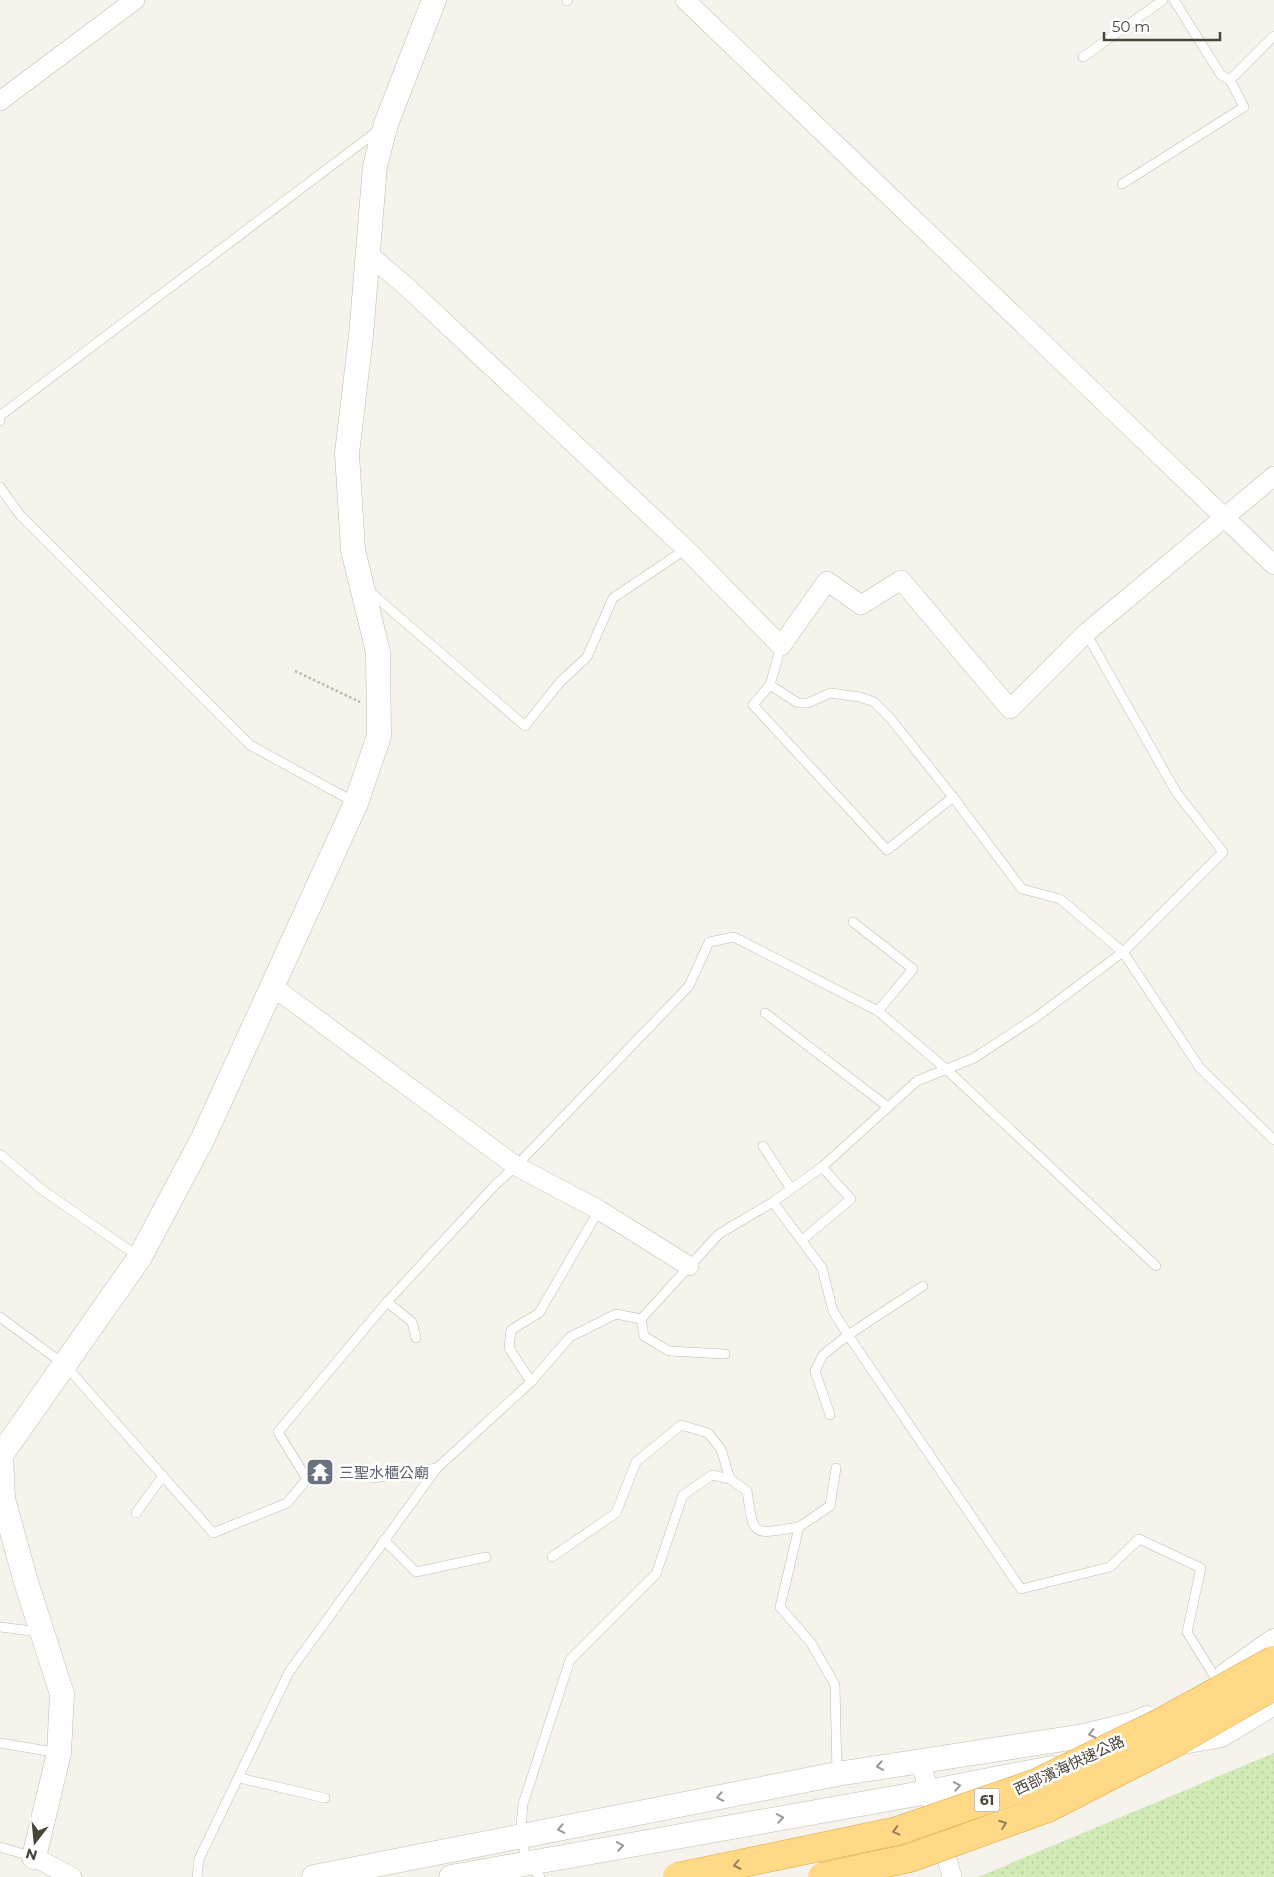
<svg xmlns="http://www.w3.org/2000/svg" width="1274" height="1877" font-family="Montserrat,'Noto Sans TC',sans-serif">
	<style>
		.park { fill: url(#park-dots) }
		.lines { fill: none; stroke-linecap: round; stroke-linejoin: round }
		.service-casing { stroke: #c2bbae; stroke-width: 10 }
		.minor-casing { stroke: #c2bbae; stroke-width: 20 }
		.tertiary-casing { stroke: #c2bbae; stroke-width: 25 }
		.path { stroke: #c4b79f; stroke-width: 2.5; stroke-dasharray: 2.5 2.5; stroke-linecap: butt }
		.service { stroke: #fff; stroke-width: 9 }
		.minor { stroke: #fff; stroke-width: 19 }
		.tertiary { stroke: #fff; stroke-width: 24 }
		.trunk-bridge-casing { stroke: #e0a43c; stroke-width: 29; stroke-linecap: butt }
		.trunk-bridge { stroke: #ffd985; stroke-width: 28 }
		.oneway { stroke: #9c9892 }
		.oneway2 { stroke: #938057 }
		.labels { text-anchor: middle; dominant-baseline: central; stroke-width: 5; stroke-linejoin: round; paint-order: stroke }
		.shield { fill: #fff; stroke: #817c74; stroke-width: 1 }
		.shield-label { font-size: 14px; font-weight: bold; fill: #4b4439 }
		.worship-label { font-size: 15px; fill: #5b616d; stroke: #fff; text-anchor: start }
		.street-label { font-size: 15px; fill: #4b4439; stroke: #fff }
	</style>
	<defs>
		<pattern id="park-dots" width="8" height="8" patternUnits="userSpaceOnUse" patternTransform="scale(1.25)"><rect width="8" height="8" fill="#d2eab5"/><path d="M2 2h.1M6 6h.1" fill="none" stroke="#b6ca9c" stroke-width="1.8" stroke-linecap="round"/></pattern>
	</defs>
	<rect width="100%" height="100%" fill="#f6f3ec"/>
	<polygon class="park" points="1274,1753 1274,1877 978,1877"/>
	<g class="lines">
		<defs>
			<g id="service">
				<polyline points="567,1 568,0"/>
				<polyline points="1083,57 1163,0"/>
				<polyline points="1230,80 1274,36"/>
				<polyline points="1122,184 1244,107 1230,80 1221,75 1174,0"/>
				<polyline points="0,421 0,416 380,129"/>
				<polyline points="0,487 20,515 250,745 356,803"/>
				<polyline points="369,591 525,726 560,682 587,657 613,598 686,549"/>
				<polyline points="781,646 770,685 798,703 808,703 830,693 860,697 874,702 891,719 953,797 1022,889 1060,899 1123,952 1200,1068 1274,1140"/>
				<polyline points="770,685 753,705 887,850 953,797"/>
				<polyline points="853,922 913,969 878,1011"/>
				<polyline points="765,1013 888,1107"/>
				<polyline points="763,1146 791,1189"/>
				<polyline points="0,1154 41,1189 139,1257"/>
				<polyline points="773,1202 822,1268 833,1311 848,1335 1021,1589 1110,1567 1139,1539 1201,1568 1187,1632 1221,1687"/>
				<polyline points="802,1240 851,1199 822,1167"/>
				<polyline points="387,1302 412,1322 416,1338"/>
				<polyline points="0,1317 65,1365 213,1533 287,1503 307,1479 278,1432 387,1302 496,1184 516,1166 689,986 709,942 734,937 878,1011 946,1069 1156,1266"/>
				<polyline points="641,1319 644,1336 669,1351 725,1354"/>
				<polyline points="531,1382 509,1348 511,1330 539,1313 599,1210"/>
				<polyline points="830,1415 815,1371 823,1355 848,1335 923,1286"/>
				<polyline points="373,1478 437,1468"/>
				<polyline points="136,1513 163,1476"/>
				<polyline points="799,1527 830,1506 836,1468"/>
				<polyline points="384,1540 416,1572 486,1557"/>
				<path d="M552 1557 616 1513 636 1462 681 1425 708 1433 721 1449 730 1479 747 1491C754 1539 752 1534 799 1527L780 1607 811 1643 835 1685 837 1773"/>
				<polyline points="0,1627 40,1632"/>
				<polyline points="0,1743 59,1753"/>
				<polyline points="240,1778 325,1798"/>
				<polyline points="0,1847 34,1857"/>
				<polyline points="197,1877 199,1859 289,1672 437,1468 531,1382 570,1337 616,1314 641,1319 719,1234 773,1202 822,1167 917,1081 974,1058 1035,1018 1123,952 1223,852 1176,792 1086,633"/>
				<polyline points="540,1877 528,1863 520,1837 523,1804 570,1660 656,1574 683,1495 712,1475 730,1479"/>
			</g>
			<g id="minor">
				<polyline points="685,0 1274,565"/>
				<polyline points="0,101 135,0"/>
				<polyline points="367,253 408,288 686,549 781,646 827,581 861,605 901,580 1010,709 1086,633 1274,476"/>
				<polyline points="272,986 516,1166 599,1210 689,1266"/>
				<polyline points="920,1759 952,1877"/>
				<polyline points="34,1857 72,1877"/>
			</g>
			<g id="tertiary">
				<polyline points="1226,1675 1274,1641"/>
				<polyline points="1183,1742 1221,1735 1274,1703"/>
				<polyline points="34,1857 59,1753 62,1694 26,1582 3,1499 1,1455 140,1257 203,1138 356,803 379,736 378,652 353,550 347,453 361,336 375,166 386,124 434,0"/>
				<polyline points="314,1877 837,1774 1084,1736 1133,1724 1147,1718"/>
				<polyline points="451,1877 928,1792 1052,1768"/>
			</g>
		</defs>
		<use href="#service" class="service-casing"/>
		<use href="#minor" class="minor-casing"/>
		<use href="#tertiary" class="tertiary-casing"/>
		<polyline class="path" points="295,671 360,702"/>
		<use href="#service" class="service"/>
		<use href="#minor" class="minor"/>
		<use href="#tertiary" class="tertiary"/>
		<defs>
			<g id="trunk-bridge">
				<polyline points="677,1877 897,1831 1036,1783 1165,1720 1274,1660"/>
				<polyline points="822,1877 910,1858 1048,1808 1171,1745 1274,1686"/>
			</g>
		</defs>
		<use href="#trunk-bridge" class="trunk-bridge-casing"/>
		<use href="#trunk-bridge" class="trunk-bridge"/>
	</g>
	<defs><path id="oneway-chevron" d="M-2-3.5L2.5 0L-2 3.5" fill="none" stroke-width="1.6" stroke-linecap="round" stroke-linejoin="round" transform="scale(1.25)"/></defs>
	<g class="oneway">
		<use href="#oneway-chevron" transform="translate(1092 1734) rotate(167)"/>
		<use href="#oneway-chevron" transform="translate(880 1766) rotate(170)"/>
		<use href="#oneway-chevron" transform="translate(957 1786) rotate(-11)"/>
		<use href="#oneway-chevron" transform="translate(720 1797) rotate(169)"/>
		<use href="#oneway-chevron" transform="translate(780 1818) rotate(-10)"/>
		<use href="#oneway-chevron" transform="translate(561 1829) rotate(169)"/>
		<use href="#oneway-chevron" transform="translate(620 1846) rotate(-10)"/>
	</g>
	<g class="oneway2">
		<use href="#oneway-chevron" transform="translate(1003 1824) rotate(-20)"/>
		<use href="#oneway-chevron" transform="translate(896 1831) rotate(165)"/>
		<use href="#oneway-chevron" transform="translate(737 1865) rotate(168)"/>
	</g>
	<defs>
		<symbol id="temple-square" viewBox="-11 -11 22 22"><rect x="-9" y="-9" width="18" height="18" rx="4" fill="#6b7280" stroke="#fff"/><path d="M0-6L5-2H3V0L6.5 2.5H4V6H1.5V3h-3V6H-4V2.5H-6.5L-3 0V-2H-5Z" fill="#fff"/></symbol>
	</defs>
	<g fill-rule="evenodd">
		<use href="#temple-square" x="304" y="1456" width="32" height="32"/>
	</g>
	<g class="labels">
		<rect class="shield" x="974.5" y="1788.5" width="25" height="23" rx="4"/>
		<g class="shield-label">
			<text x="987" y="1800">61</text>
		</g>
		<g class="worship-label">
			<text x="339" y="1472">三聖水櫃公廟</text>
		</g>
		<g class="street-label">
			<text transform="translate(1069 1765) rotate(-25)">西部濱海快速公路</text>
		</g>
	</g>
	<g transform="translate(35 1842) rotate(196)" stroke="#ffffff" stroke-width="4" paint-order="stroke">
	<path d="M0-4L9 19L0 12L-9 19Z" fill="#4b4439"/>
	<text y="-8" font-size="14" font-weight="bold" text-anchor="middle" fill="#4b4439">N</text>
	</g>
	<path d="M1104 32v8h116v-8" fill="none" stroke="#4b4439" stroke-width="2.5"/>
	<text x="1112" y="32" font-size="15" fill="#4b4439" stroke="#ffffff" stroke-width="4" paint-order="stroke">50 m</text>
</svg>
